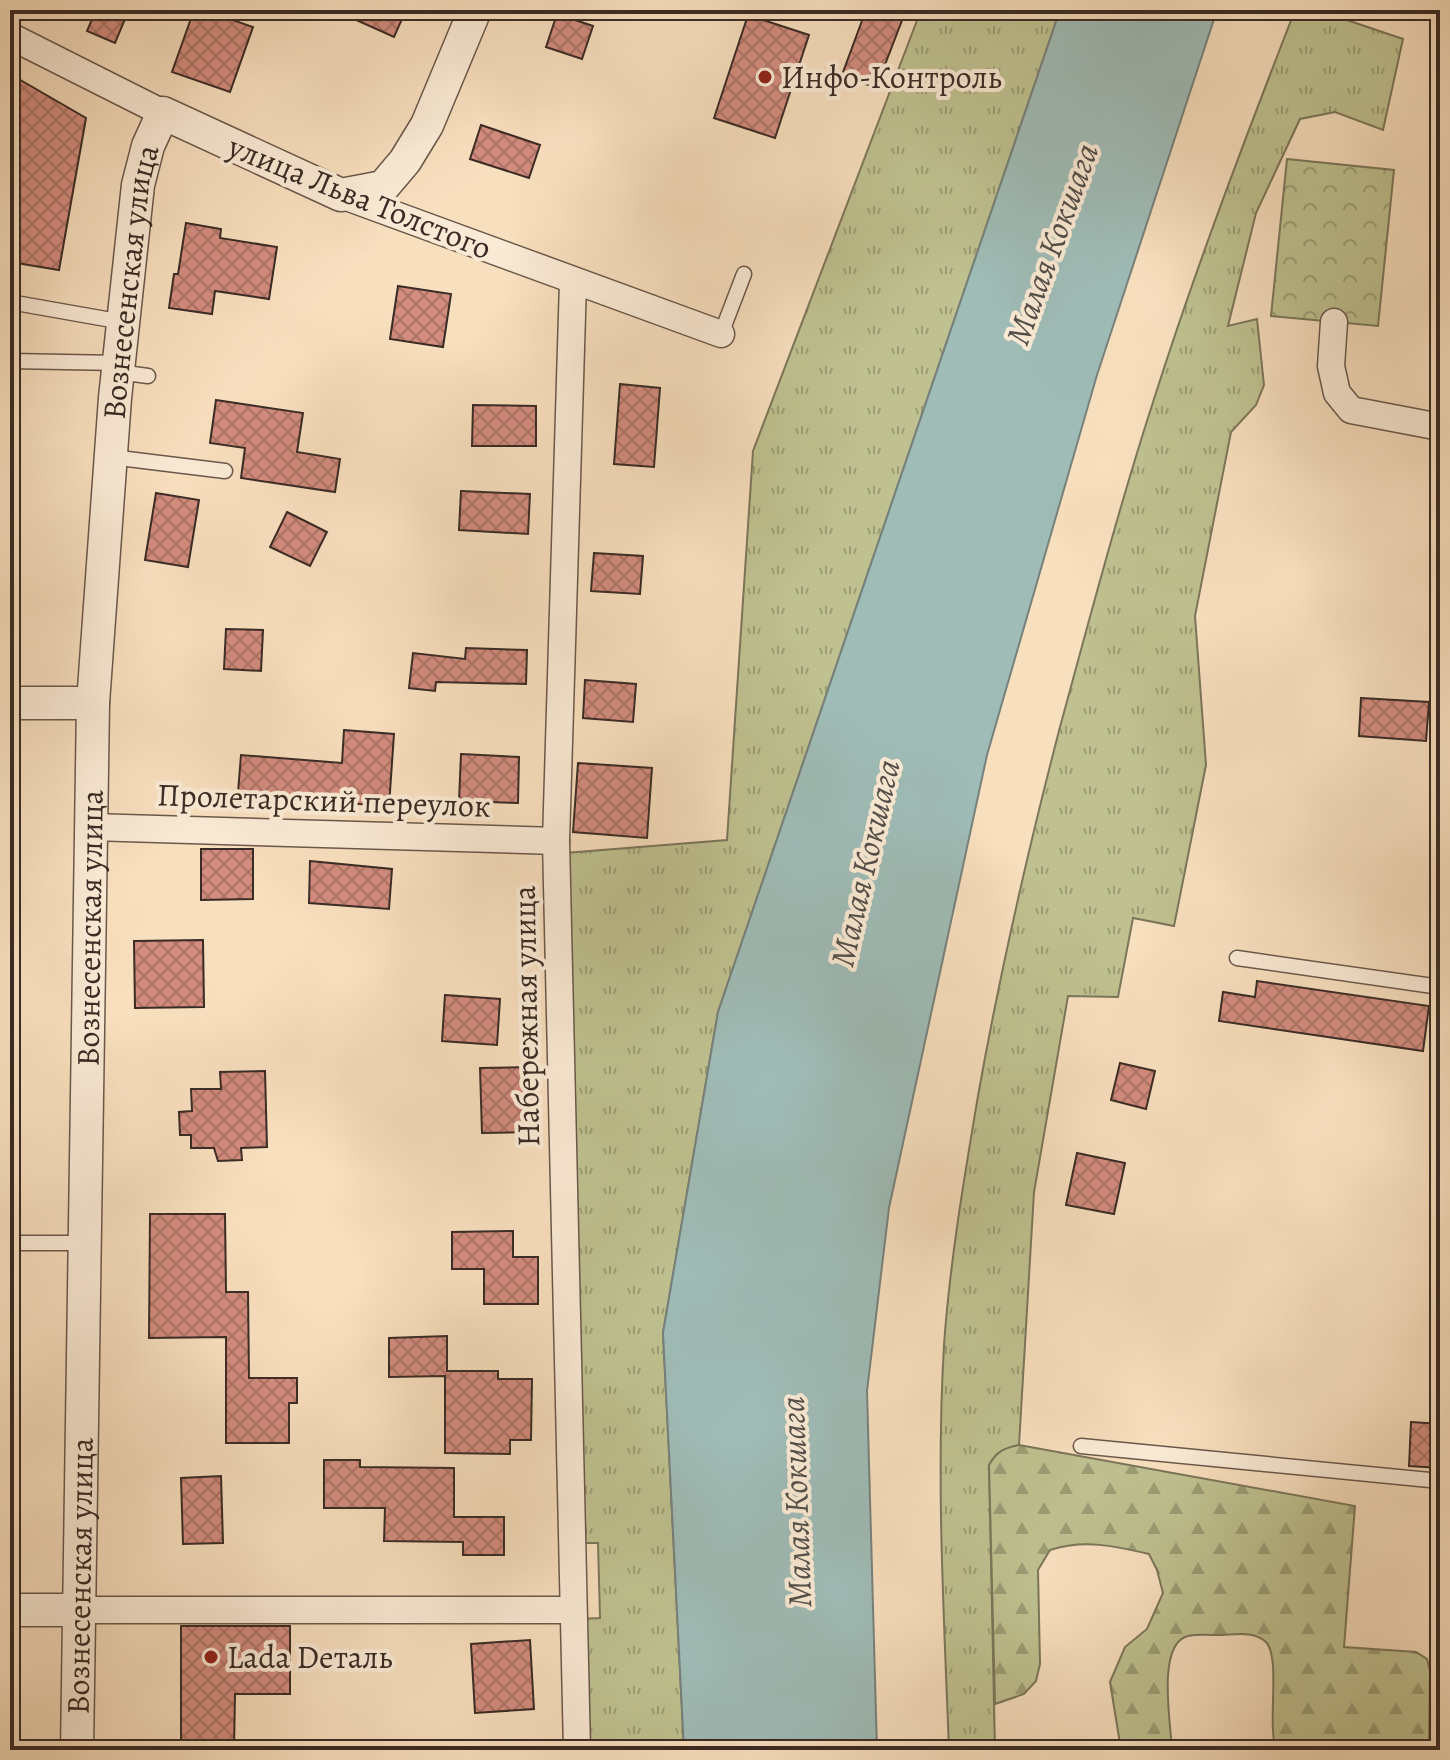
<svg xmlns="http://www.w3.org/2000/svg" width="1450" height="1760" font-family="Alegreya,serif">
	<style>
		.grass { fill: url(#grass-tufts); stroke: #7c765a; stroke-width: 2 }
		.forest { fill: url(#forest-firs); stroke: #7c765a; stroke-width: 2 }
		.park { fill: url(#park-crowns); stroke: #7c765a; stroke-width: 2 }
		.water { fill: #9fbcb7; stroke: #77827d; stroke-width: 2 }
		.building { fill: url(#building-cross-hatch); stroke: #3a2b25; stroke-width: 2 }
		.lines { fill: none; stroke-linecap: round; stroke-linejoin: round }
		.service-casing { stroke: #6a584b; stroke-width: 17 }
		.minor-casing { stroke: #6a584b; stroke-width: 29 }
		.tertiary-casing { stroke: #6a584b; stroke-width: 35 }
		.service { stroke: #faead5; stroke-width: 14 }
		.minor { stroke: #faead5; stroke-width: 26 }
		.tertiary { stroke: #faead5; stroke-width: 32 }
		.poi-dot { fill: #8f2418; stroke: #faead5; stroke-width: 3 }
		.labels { text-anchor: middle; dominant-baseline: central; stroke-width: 8; stroke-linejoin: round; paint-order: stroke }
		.poi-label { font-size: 32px; fill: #3a2b25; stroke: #faead5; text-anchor: start }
		.street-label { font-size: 32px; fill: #3a2b25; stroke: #faead5 }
		.water-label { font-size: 34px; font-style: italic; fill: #534f4a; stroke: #faead5 }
	</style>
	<defs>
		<pattern id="grass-tufts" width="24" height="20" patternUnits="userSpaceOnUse" patternTransform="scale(2)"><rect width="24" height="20" fill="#bfc190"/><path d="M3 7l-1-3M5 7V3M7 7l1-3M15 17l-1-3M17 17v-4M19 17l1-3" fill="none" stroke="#9c9d75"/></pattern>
		<pattern id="forest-firs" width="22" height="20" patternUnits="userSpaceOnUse" patternTransform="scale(2)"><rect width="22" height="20" fill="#bfc190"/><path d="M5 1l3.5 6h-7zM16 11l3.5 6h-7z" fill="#9c9d75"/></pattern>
		<pattern id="park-crowns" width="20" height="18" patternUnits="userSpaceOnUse" patternTransform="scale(2)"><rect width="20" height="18" fill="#bfc190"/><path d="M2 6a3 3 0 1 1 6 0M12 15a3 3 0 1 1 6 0" fill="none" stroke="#9c9d75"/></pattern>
		<pattern id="building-cross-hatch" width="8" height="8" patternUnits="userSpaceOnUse" patternTransform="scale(2)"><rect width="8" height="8" fill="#d38c7e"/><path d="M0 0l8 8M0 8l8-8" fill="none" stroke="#ac7367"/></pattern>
	</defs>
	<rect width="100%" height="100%" fill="#f8dfbe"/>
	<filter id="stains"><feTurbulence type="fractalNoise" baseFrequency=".0025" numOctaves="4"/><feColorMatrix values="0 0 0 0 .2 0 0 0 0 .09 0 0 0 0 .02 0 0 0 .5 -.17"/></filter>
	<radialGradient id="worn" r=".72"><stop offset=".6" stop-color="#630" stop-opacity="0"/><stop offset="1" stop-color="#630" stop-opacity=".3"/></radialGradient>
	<g class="grass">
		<polygon points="921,10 1060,10 718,1012 663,1333 684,1750 583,1750 579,1619 600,1618 598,1543 576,1543 565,853 727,840 753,451"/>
		<path d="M1295 10H1347L1344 19 1403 39 1383 130 1335 112 1300 119 1256 213 1228 326 1257 319 1264 385 1256 405 1231 432 1195 616 1206 765 1174 926 1133 918 1118 997 1068 996 1034 1192 1019 1445C1004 1448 997 1452 989 1465L995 1750H949C944 1616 936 1480 944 1345 950 1261 964 1179 978 1096 1000 972 1028 850 1060 727 1090 617 1119 507 1154 399 1196 267 1245 139 1295 10Z"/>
	</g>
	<path class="forest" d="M1019 1445 1355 1506 1344 1647 1416 1652 1427 1659 1430 1671 1429 1750H1276C1267 1723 1281 1658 1266 1642 1254 1630 1233 1635 1219 1635 1209 1635 1197 1634 1188 1636 1156 1644 1171 1724 1172 1750H1121L1110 1682 1125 1647 1147 1629 1163 1593 1157 1570 1149 1554C1115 1546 1084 1539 1050 1550L1038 1570 1040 1664 1036 1681 1024 1694 995 1704 989 1465C997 1451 1004 1448 1019 1445Z"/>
	<polygon class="park" points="1287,159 1394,170 1378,326 1271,316"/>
	<polygon class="water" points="1060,10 1217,10 1097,375 987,755 889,1208 867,1391 877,1750 684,1750 663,1333 718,1012"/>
	<g class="building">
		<polygon points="96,10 104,10 125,19 115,43 87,31"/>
		<polygon points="194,10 204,10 253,27 230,92 172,72"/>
		<polygon points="334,10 406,10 394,37"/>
		<polygon points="866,10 906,10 876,88 842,75"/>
		<polygon points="557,14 593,26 582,59 546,47"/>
		<polygon points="748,15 809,35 775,138 714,118"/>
		<polygon points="10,74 86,118 59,270 10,262"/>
		<polygon points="481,125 540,145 529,178 470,159"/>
		<polygon points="186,223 221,229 220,238 277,247 269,299 215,291 212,314 169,308 174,274 178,274"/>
		<polygon points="398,286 451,294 443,347 390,339"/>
		<polygon points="620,384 660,388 654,467 614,464"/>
		<polygon points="216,400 303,413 297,452 340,459 335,492 241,478 245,448 210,443"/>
		<polygon points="473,405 536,406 536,446 472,446"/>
		<polygon points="461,491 530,494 528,534 459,530"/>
		<polygon points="156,493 199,500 188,567 145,560"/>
		<polygon points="287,512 327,532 310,566 270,547"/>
		<polygon points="594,553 643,556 640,594 591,591"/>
		<polygon points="226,629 263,630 261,671 224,669"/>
		<polygon points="466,648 527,650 526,684 436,682 435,691 409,688 413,653 465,659"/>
		<polygon points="585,680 636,684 633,722 583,718"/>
		<polygon points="1361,698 1429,702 1426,741 1359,736"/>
		<polygon points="344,730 394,734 389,806 314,801 314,810 237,805 241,755 342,763"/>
		<polygon points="461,754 519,757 518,803 459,801"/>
		<polygon points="578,763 652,768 647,838 573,832"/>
		<polygon points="201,849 253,849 253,899 201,900"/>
		<polygon points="310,861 392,869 389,909 309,903"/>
		<polygon points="203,940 204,1007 135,1008 134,941"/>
		<polygon points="1257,981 1429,1006 1423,1051 1219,1021 1223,992 1255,997"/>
		<polygon points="445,995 500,999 497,1045 442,1041"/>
		<polygon points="1120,1063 1155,1071 1146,1109 1111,1100"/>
		<polygon points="533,1067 534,1132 482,1133 480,1068"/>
		<polygon points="265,1071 267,1147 241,1148 242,1160 218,1161 214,1148 191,1148 191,1135 180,1135 179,1112 192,1111 191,1089 221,1089 220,1072"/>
		<polygon points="1077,1153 1125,1163 1114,1214 1066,1205"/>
		<polygon points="150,1214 225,1214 226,1292 248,1292 249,1378 297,1378 297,1403 289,1403 289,1443 226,1443 226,1337 149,1338"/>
		<polygon points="513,1231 513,1257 538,1257 538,1304 484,1304 484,1269 452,1269 452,1232"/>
		<polygon points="447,1336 447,1371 498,1371 498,1379 532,1379 531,1440 510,1440 510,1454 445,1453 445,1376 389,1377 389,1338"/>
		<polygon points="1411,1422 1440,1424 1440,1468 1409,1466"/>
		<polygon points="324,1460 360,1460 360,1467 454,1468 454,1517 504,1517 504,1555 463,1555 463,1542 384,1541 385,1508 324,1508"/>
		<polygon points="221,1476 223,1543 183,1544 181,1478"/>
		<polygon points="181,1626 290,1626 290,1694 235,1694 234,1750 181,1750"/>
		<polygon points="530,1640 534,1709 475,1713 471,1644"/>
	</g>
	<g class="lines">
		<defs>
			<g id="service">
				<polyline points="10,302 123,322"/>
				<polyline points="721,334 744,274"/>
				<polyline points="10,361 119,363"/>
				<polyline points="118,372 148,376"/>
				<polyline points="111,457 225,471"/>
				<polyline points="1237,958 1440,987"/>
				<polyline points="10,1243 84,1243"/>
				<polyline points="1081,1446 1440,1481"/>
			</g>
			<g id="minor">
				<polyline points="10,36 163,113"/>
				<polyline points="341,195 721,334"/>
				<polyline points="573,282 556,841 577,1750"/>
				<polyline points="1334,322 1331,366 1337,393 1351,410 1440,427"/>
				<polyline points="91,827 556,841"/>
				<polyline points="79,1610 573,1610"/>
			</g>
			<g id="tertiary">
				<polyline points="10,703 93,703"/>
				<polyline points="10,1610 79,1610"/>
				<path id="s1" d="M77 1750 93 703 115 398 138 185 148 146 163 113 341 195 383 187 405 161 427 125 475 10"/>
			</g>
		</defs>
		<use href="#service" class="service-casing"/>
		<use href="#minor" class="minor-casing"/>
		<use href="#tertiary" class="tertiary-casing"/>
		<use href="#service" class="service"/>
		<use href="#minor" class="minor"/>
		<use href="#tertiary" class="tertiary"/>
	</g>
	<g class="poi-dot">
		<circle cx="765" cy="77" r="8"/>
		<circle cx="211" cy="1657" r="8"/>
	</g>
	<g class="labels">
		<g class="poi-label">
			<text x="781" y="77">Инфо-Контроль</text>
			<text x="227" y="1657">Lada Dеталь</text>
		</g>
		<g class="street-label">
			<text transform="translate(360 197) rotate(22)">улица Льва Толстого</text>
			<text stroke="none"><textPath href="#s1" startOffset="1470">Вознесенская улица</textPath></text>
			<text transform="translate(324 800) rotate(2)">Пролетарский переулок</text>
			<text stroke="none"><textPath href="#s1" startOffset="822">Вознесенская улица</textPath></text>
			<text transform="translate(526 1016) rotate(-91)">Набережная улица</text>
			<text stroke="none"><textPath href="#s1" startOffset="174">Вознесенская улица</textPath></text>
		</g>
		<g class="water-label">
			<text transform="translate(1052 244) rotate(-70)">Малая Кокшага</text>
			<text transform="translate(865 863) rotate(-77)">Малая Кокшага</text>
			<text transform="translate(796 1502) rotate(-92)">Малая Кокшага</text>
		</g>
	</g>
	<rect width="1450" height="1760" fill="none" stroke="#f8dfbe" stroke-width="40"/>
	<rect x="12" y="12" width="1426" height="1736" fill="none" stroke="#3a2b25" stroke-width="4"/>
	<rect x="20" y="20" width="1410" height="1720" fill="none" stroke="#3a2b25" stroke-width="2"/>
	<rect width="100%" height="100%" filter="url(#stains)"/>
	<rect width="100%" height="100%" fill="url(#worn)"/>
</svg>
